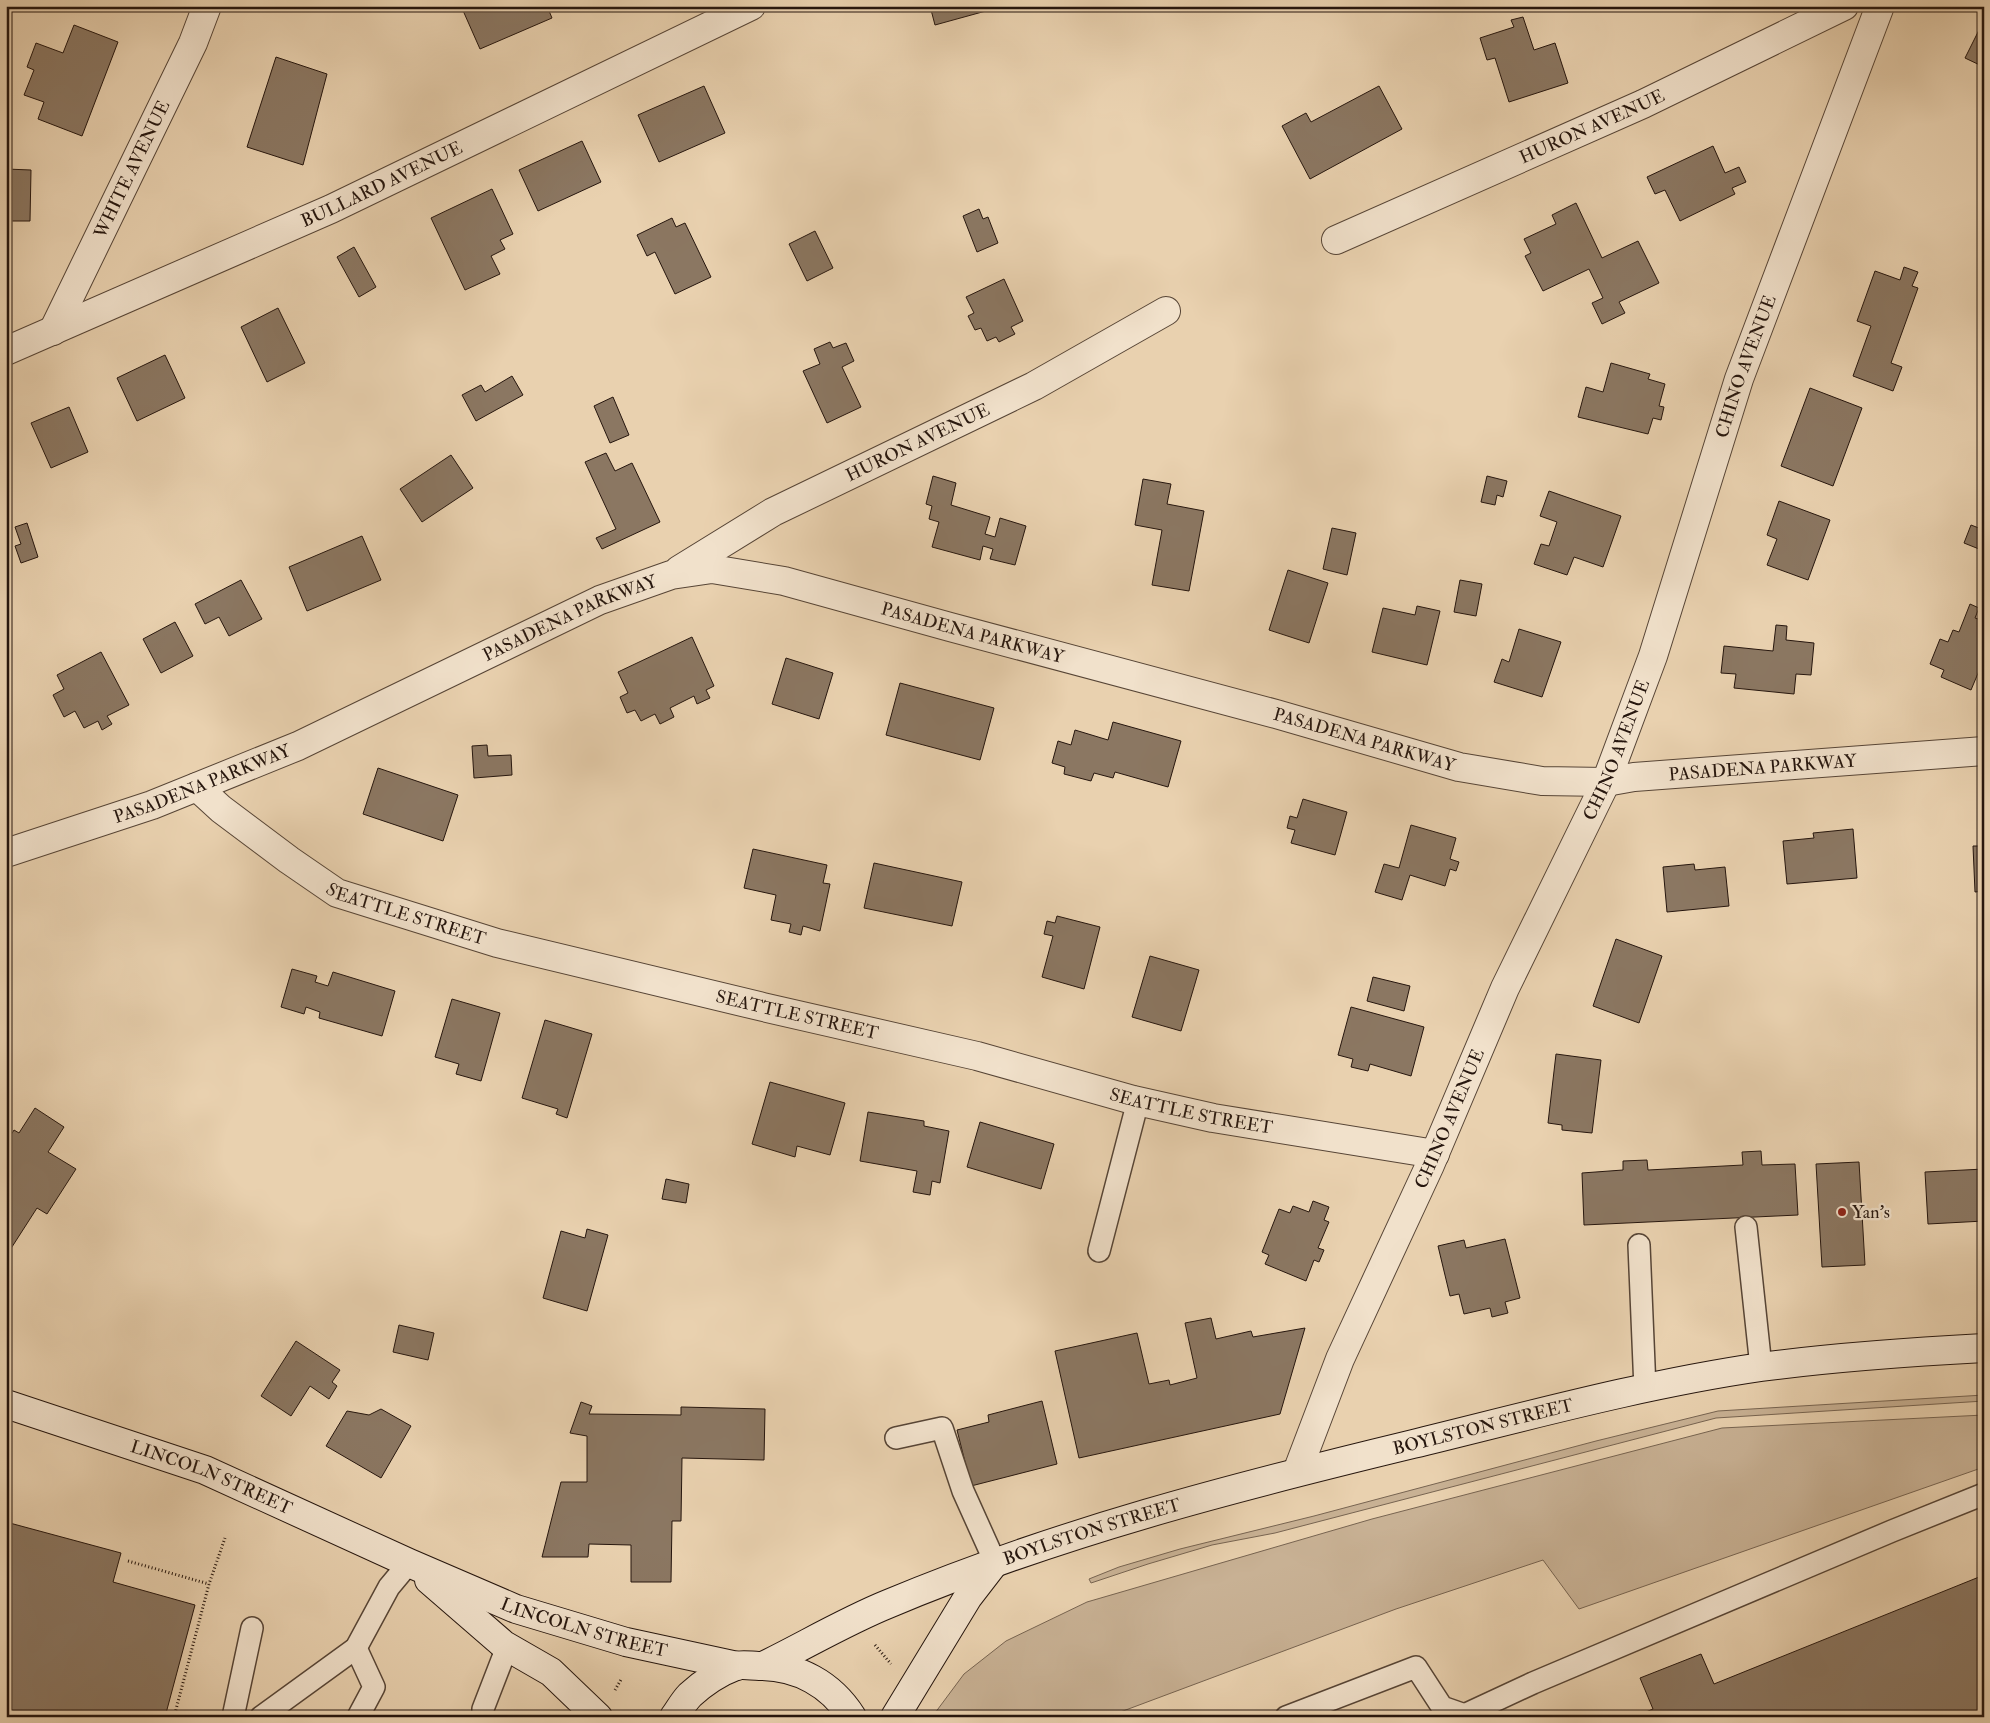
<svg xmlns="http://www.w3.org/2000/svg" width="1990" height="1723" font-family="'IM FELL Double Pica',serif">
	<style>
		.green { fill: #c8b194; stroke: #776451 }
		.building { fill: #8b7762; stroke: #26160e }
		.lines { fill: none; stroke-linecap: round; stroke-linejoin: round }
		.service-casing { stroke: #574536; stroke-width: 24 }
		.minor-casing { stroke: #574536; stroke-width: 30 }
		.secondary-casing { stroke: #26160e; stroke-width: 30 }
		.path { stroke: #26160e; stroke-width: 3; stroke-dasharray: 1 2.5; stroke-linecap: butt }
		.service { stroke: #f1e1cb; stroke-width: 21 }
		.minor { stroke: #f1e1cb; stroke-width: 28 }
		.secondary { stroke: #f1e1cb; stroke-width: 28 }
		.poi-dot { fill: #8f2418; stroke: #f1e1cb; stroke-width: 2 }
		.labels { text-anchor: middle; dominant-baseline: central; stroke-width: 4.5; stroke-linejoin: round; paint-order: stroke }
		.street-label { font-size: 18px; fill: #26160e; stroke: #f1e1cb }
		.poi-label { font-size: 18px; fill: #26160e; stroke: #f1e1cb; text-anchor: start }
	</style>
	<rect width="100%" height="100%" fill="#e9d1af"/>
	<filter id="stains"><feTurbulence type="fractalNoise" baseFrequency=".004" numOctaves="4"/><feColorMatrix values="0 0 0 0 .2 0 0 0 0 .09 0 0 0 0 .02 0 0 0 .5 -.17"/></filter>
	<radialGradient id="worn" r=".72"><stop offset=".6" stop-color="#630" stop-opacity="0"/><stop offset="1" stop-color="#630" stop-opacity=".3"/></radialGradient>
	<g class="green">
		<polygon points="1984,1395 1984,1401 1716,1418 1275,1533 1212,1545 1148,1564 1091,1583 1089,1579 1119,1567 1180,1549 1314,1516 1596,1441 1718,1411"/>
		<polygon points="1984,1415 1984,1467 1579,1609 1543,1560 1396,1609 1107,1717 932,1717 964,1674 1006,1641 1087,1602 1372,1519 1722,1428"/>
	</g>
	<g class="building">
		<polygon points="461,6 547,6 552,18 480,49"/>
		<polygon points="930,6 1004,6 935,25"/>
		<polygon points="1523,17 1534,50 1555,43 1568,83 1509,102 1495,58 1487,60 1480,38 1514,27 1511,20"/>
		<polygon points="1984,20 1984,67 1965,58"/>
		<polygon points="74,25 118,42 82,136 38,119 44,102 24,95 34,70 27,67 36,43 63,53"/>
		<polygon points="276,57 327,74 303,165 247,147"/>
		<polygon points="704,86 725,133 659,162 638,115"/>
		<polygon points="1379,86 1402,129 1310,179 1282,126 1306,113 1311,122"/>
		<polygon points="582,141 601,182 538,211 519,170"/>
		<polygon points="1713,146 1725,173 1739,167 1746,182 1732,188 1735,194 1680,221 1665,190 1655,194 1647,177"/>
		<polygon points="6,169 31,170 30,221 6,221"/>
		<polygon points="492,189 513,234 500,240 505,249 491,256 500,274 465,290 431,218"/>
		<polygon points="1576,203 1602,258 1638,241 1659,283 1619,302 1625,313 1602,324 1592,303 1603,298 1589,269 1543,291 1525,256 1531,253 1524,239 1556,224 1552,215"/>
		<polygon points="979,209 983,219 988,217 998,243 977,252 963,216"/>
		<polygon points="672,218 676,227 685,223 711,277 675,294 655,252 647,256 637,235"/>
		<polygon points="815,231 833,268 807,281 789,244"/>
		<polygon points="354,247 376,287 359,297 337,257"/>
		<polygon points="1904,267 1918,272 1912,286 1918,288 1891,363 1902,367 1893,391 1853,376 1871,326 1857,321 1875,271 1900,280"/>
		<polygon points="1004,279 1023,321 1011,327 1015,334 999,342 996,337 987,341 981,328 975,330 968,316 974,313 966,297"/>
		<polygon points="278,308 305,363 267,382 241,327"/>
		<polygon points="830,342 833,348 846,343 854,361 842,367 861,407 827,423 803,371 820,364 814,349"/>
		<polygon points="165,355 185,398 137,421 117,378"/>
		<polygon points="1611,363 1650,374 1648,379 1665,384 1659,406 1664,407 1661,420 1653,418 1648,434 1578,417 1586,387 1603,392"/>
		<polygon points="512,376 523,395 476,421 462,395 481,385 485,392"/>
		<polygon points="1810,388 1862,408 1833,486 1781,466"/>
		<polygon points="613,397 629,435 610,443 594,406"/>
		<polygon points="69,407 88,452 51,468 31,423"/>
		<polygon points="606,453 615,471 632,463 660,522 602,549 596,538 616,529 585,462"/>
		<polygon points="451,455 473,488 422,522 400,489"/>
		<polygon points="933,476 956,483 951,505 990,517 985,534 995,537 1000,518 1026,526 1015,565 990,559 993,549 983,546 980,560 932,547 939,522 929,519 932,506 926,504"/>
		<polygon points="1487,476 1507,481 1503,497 1497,495 1495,505 1481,502"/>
		<polygon points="1143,479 1171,484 1167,504 1204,511 1189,591 1152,585 1162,530 1135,525"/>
		<polygon points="1549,491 1621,516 1603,567 1574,557 1567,575 1534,564 1541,544 1549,546 1557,522 1540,516"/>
		<polygon points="1779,501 1830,520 1808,580 1767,565 1777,539 1767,535"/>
		<polygon points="27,523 38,557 21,563 15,546 21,544 15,527"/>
		<polygon points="1971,525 1984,530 1984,551 1964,543"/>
		<polygon points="1332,528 1356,533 1347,575 1323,569"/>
		<polygon points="362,536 381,580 307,611 289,567"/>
		<polygon points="1288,570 1328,583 1309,643 1269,630"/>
		<polygon points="241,580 262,619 229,636 219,617 205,624 195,604"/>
		<polygon points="1460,580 1482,584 1476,616 1454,612"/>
		<polygon points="1970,604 1979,608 1975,618 1984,621 1984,659 1971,690 1941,677 1944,670 1930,664 1940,639 1948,642 1953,630 1959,632"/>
		<polygon points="1417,606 1440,611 1427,665 1372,652 1383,608 1415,615"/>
		<polygon points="175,622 193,656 161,673 143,639"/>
		<polygon points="1776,625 1787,626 1786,640 1814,643 1811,675 1796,674 1794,694 1734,688 1736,674 1721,673 1724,646 1773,651"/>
		<polygon points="1519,629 1561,642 1542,697 1494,682 1502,659 1509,662"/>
		<polygon points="692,637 714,686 706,690 710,698 697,704 694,696 670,708 674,717 660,724 655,714 641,721 635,710 627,713 620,697 628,693 618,672"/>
		<polygon points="101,652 129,705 107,716 112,724 102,730 98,721 84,728 75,711 64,717 53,695 64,689 57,675"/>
		<polygon points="786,658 833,673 819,719 772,704"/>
		<polygon points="900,683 994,708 980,760 886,735"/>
		<polygon points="1113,722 1181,741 1168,787 1115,772 1113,778 1094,773 1091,781 1064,774 1065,767 1052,763 1058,741 1071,745 1075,730 1108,740"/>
		<polygon points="487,745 488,756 511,755 512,775 474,778 472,746"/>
		<polygon points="378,768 458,795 443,841 363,814"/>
		<polygon points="1303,799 1347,812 1335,855 1291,843 1295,830 1287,828 1290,816 1297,818"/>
		<polygon points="1411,825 1456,838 1450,859 1459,862 1456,871 1450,869 1445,886 1410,875 1402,900 1375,892 1384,864 1399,868"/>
		<polygon points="1853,829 1857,878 1787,884 1783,841 1814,838 1813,833"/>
		<polygon points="1982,837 1984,837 1984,891 1975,892 1973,846 1983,846"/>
		<polygon points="753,849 827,865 823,883 830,884 820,931 803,926 801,935 789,932 791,924 771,920 776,895 744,888"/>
		<polygon points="874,863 962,882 952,926 864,908"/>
		<polygon points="1694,864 1695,870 1725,867 1729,906 1667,912 1663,867"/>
		<polygon points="1057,916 1100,927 1084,989 1042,977 1053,936 1044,934 1047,921 1055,923"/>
		<polygon points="1616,939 1662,956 1639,1023 1593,1006"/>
		<polygon points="1150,956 1199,970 1181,1031 1132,1017"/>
		<polygon points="292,969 317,976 315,982 328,986 333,972 395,991 382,1036 319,1018 320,1012 306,1007 304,1014 281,1007"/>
		<polygon points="1373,977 1410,986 1404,1011 1367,1001"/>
		<polygon points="452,999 500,1013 481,1081 456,1074 459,1064 435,1057"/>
		<polygon points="1351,1007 1424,1027 1411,1076 1370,1064 1368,1071 1351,1067 1353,1059 1338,1055"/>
		<polygon points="545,1020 592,1034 567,1118 556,1114 558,1109 522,1098"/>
		<polygon points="1556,1054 1601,1060 1592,1133 1562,1130 1562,1125 1548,1123"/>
		<polygon points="770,1082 845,1103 830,1155 797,1146 795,1157 752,1144"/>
		<polygon points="35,1108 64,1127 48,1152 76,1169 47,1214 37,1208 10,1250 6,1247 6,1143 14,1130 19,1133"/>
		<polygon points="868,1112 924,1121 924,1126 949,1131 940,1183 932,1181 930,1195 913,1192 917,1171 860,1161"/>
		<polygon points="980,1122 1054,1144 1041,1189 967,1167"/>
		<polygon points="1761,1151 1762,1165 1795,1164 1798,1215 1584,1225 1582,1173 1623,1170 1623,1161 1647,1160 1648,1170 1743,1165 1742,1152"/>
		<polygon points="1859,1162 1865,1265 1822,1267 1816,1164"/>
		<polygon points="1984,1169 1984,1221 1928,1224 1925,1172"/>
		<polygon points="666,1179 689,1184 686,1203 662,1199"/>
		<polygon points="1313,1201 1329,1207 1324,1220 1329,1222 1318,1248 1324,1250 1319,1262 1314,1260 1306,1281 1265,1264 1269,1255 1262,1252 1279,1209 1290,1213 1293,1206 1309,1212"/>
		<polygon points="587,1229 608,1235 587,1311 543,1298 561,1231 585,1238"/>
		<polygon points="1505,1239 1520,1298 1505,1302 1508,1313 1492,1317 1490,1308 1464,1314 1459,1294 1450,1296 1438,1246 1464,1240 1466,1248"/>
		<polygon points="1211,1318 1216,1339 1251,1331 1253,1337 1305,1328 1280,1414 1079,1458 1055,1351 1137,1333 1149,1384 1169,1380 1170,1385 1197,1378 1185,1323"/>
		<polygon points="399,1325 434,1333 428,1360 393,1352"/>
		<polygon points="296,1341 340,1370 332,1382 337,1386 329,1399 310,1386 291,1416 261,1396"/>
		<polygon points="1042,1401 1057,1464 971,1486 957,1430 989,1422 988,1415"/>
		<polygon points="581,1402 592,1406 589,1414 681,1415 681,1407 765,1409 764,1460 682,1458 681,1521 672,1521 671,1582 631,1582 631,1545 589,1544 588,1557 542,1557 561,1482 587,1482 587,1436 570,1433"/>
		<polygon points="381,1409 411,1426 381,1478 326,1446 347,1411 369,1415"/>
		<polygon points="6,1522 121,1553 113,1582 195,1605 165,1717 6,1717"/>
		<polygon points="1984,1575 1984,1717 1634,1717 1653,1709 1640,1678 1701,1654 1714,1684"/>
	</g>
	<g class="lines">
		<defs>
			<g id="service">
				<polyline points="1746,1227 1761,1367"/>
				<polyline points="1639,1245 1645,1389"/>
				<polyline points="1099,1251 1138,1101"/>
				<polyline points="896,1438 942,1428 963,1491 995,1562"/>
				<polyline points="356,1648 374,1687 358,1717"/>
				<polyline points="233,1717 252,1628"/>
				<polyline points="261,1717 356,1648 389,1587 409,1563"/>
				<polyline points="483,1717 483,1709 507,1647"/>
				<polyline points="1286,1717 1416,1667 1442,1707 1462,1714"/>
				<polyline points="1460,1717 1533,1683 1892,1531 1984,1494"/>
			</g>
			<g id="minor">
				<path id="s1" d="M1336 240 1643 104 1844 6"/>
				<path id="s2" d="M53 331 193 43 207 6"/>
				<path id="s3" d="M6 351 331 209 751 6"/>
				<path id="s4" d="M679 570 773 512 1034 386 1166 311"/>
				<path id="s5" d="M197 787 221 809 289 860 337 893 497 943 763 1007 977 1056 1133 1100 1213 1118 1435 1154"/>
				<path id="s6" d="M6 853 152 805 298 746 600 600 671 575 712 569 784 581 950 627 1276 714 1459 767 1542 781 1606 782 1634 777 1984 751"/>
				<path id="s7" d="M1297 1472 1340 1359 1430 1165 1505 988 1606 782 1653 656 1739 379 1880 6"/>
			</g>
			<g id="secondary">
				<path id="s8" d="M6 1404 205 1470 409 1563 516 1609 626 1642 737 1666"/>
				<polyline points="429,1580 504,1645 551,1672 598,1717"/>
				<path id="s9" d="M763 1666C804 1646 846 1621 888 1604 1057 1533 1235 1487 1413 1444 1528 1416 1644 1384 1761 1367 1835 1357 1910 1352 1984 1348"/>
				<path d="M674 1717C679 1710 684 1701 690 1695 702 1684 720 1672 736 1666 742 1664 752 1666 759 1666 798 1666 831 1684 852 1717"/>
				<polyline points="895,1717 968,1597 995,1562"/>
			</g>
		</defs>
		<use href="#service" class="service-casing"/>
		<use href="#minor" class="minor-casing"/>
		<use href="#secondary" class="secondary-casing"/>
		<g class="path">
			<polyline points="128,1561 209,1584"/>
			<polyline points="875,1645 891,1664"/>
			<polyline points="615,1690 622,1678"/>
			<polyline points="174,1717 209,1584 225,1538"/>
		</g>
		<use href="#service" class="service"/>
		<use href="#minor" class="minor"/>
		<use href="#secondary" class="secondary"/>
	</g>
	<circle class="poi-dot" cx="1842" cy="1212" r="5"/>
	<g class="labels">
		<g class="street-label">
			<text stroke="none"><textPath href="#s1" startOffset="280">HURON AVENUE</textPath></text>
			<text stroke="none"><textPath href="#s2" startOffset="180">WHITE AVENUE</textPath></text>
			<text stroke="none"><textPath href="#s3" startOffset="411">BULLARD AVENUE</textPath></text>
			<text stroke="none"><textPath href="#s7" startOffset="1195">CHINO AVENUE</textPath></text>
			<text stroke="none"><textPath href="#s4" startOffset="271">HURON AVENUE</textPath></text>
			<text stroke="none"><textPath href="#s6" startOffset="612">PASADENA PARKWAY</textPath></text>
			<text stroke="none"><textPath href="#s6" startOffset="1032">PASADENA PARKWAY</textPath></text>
			<text stroke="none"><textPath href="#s6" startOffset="1438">PASADENA PARKWAY</textPath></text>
			<text stroke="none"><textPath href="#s7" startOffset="790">CHINO AVENUE</textPath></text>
			<text stroke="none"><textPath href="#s6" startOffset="1842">PASADENA PARKWAY</textPath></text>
			<text stroke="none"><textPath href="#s6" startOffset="208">PASADENA PARKWAY</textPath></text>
			<text stroke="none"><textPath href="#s5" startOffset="248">SEATTLE STREET</textPath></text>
			<text stroke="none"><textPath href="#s5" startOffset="652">SEATTLE STREET</textPath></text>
			<text stroke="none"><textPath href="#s5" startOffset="1058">SEATTLE STREET</textPath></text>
			<text stroke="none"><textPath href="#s7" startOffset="385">CHINO AVENUE</textPath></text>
			<text stroke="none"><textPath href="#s9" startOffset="761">BOYLSTON STREET</textPath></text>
			<text stroke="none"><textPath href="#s8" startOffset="218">LINCOLN STREET</textPath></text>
			<text stroke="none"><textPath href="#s9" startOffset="356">BOYLSTON STREET</textPath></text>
			<text stroke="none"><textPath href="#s8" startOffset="621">LINCOLN STREET</textPath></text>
		</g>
		<g class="poi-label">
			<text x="1852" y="1212">Yan's</text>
		</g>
	</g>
	<rect width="1990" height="1723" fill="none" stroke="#e9d1af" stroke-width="25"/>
	<rect x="8" y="8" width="1975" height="1708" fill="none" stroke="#26160e" stroke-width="2.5"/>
	<rect x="12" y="12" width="1965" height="1698" fill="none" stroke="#26160e"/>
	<rect width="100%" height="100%" filter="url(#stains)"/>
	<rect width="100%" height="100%" fill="url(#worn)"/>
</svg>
